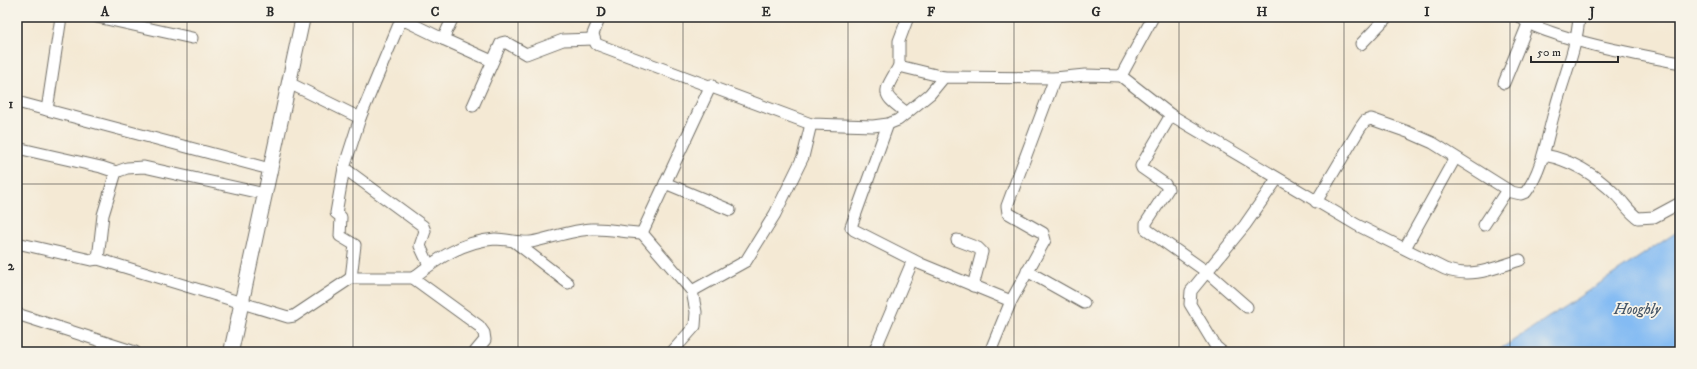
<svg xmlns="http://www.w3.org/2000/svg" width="1697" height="369" font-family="'IM FELL DW Pica',serif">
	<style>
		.water { fill: #84bbf3; stroke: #58738f }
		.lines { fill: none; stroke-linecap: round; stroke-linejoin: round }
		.minor-casing { stroke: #716e66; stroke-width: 13 }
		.tertiary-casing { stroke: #716e66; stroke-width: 16 }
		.minor { stroke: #fff; stroke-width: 11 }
		.tertiary { stroke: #fff; stroke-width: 14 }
		.grid { fill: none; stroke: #2b2b2b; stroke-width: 1; stroke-opacity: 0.55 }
		.labels { text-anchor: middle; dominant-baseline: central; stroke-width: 3.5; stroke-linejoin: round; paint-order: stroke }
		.water-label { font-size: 15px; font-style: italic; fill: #465667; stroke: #f7f3e8 }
		.neatline { fill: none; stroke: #2b2b2b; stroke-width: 1.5 }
		.grid-label { font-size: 13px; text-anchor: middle; font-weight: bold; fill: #2b2b2b }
	</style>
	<rect width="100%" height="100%" fill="#f7f3e8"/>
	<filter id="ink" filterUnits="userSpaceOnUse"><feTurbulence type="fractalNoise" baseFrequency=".025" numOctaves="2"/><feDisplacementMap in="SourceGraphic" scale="8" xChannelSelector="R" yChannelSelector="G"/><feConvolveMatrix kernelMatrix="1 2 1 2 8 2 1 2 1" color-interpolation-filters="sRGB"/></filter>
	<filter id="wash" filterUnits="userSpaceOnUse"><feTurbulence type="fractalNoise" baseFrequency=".012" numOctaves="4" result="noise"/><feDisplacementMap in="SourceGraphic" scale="16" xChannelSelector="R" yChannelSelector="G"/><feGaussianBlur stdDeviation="0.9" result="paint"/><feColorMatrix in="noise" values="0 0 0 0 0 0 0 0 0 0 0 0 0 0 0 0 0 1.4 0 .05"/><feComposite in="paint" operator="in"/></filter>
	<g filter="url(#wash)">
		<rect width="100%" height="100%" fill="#f4e9d4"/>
		<polygon class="water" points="1680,230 1680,352 1496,352"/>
	</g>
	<g filter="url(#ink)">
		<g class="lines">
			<defs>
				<g id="minor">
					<polyline points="97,17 192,38"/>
					<polyline points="600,17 593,34 596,44 811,124 873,126 888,124 898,120 930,94 944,77 1055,78 1085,75 1121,76 1171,115 1141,166 1142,168 1165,184 1168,189 1146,223 1146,229 1207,272 1247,307"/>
					<polyline points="908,17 899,41 899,66 944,77"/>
					<path d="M1520 17C1532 27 1545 30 1559 35 1599 48 1640 55 1680 63"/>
					<polyline points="443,39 453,17"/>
					<polyline points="1361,44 1387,17"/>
					<path d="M899 66C883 94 880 93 907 113"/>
					<polyline points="1121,76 1153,17"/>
					<polyline points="289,83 360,118"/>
					<polyline points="1504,83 1528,24"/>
					<polyline points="17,102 270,169"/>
					<polyline points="473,106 501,43 505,42 526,54 563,40 594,39"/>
					<polyline points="47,110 61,17"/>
					<path d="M1171 115 1357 225 1445 269C1472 279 1494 268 1520 260"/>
					<polyline points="888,124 851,227 854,230 921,264 1011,301"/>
					<polyline points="17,148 101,167 116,172 127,168 144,167 265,194"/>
					<path d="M1544 155C1572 160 1596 175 1617 196 1624 203 1630 213 1638 218L1654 217 1680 203"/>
					<polyline points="344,168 423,226 425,231 420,246 429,265"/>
					<polyline points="665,183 730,210"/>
					<path d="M1316 202 1360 128 1365 121 1371 119 1408 132 1433 143 1511 192 1521 194 1526 192C1544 168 1547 134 1556 106 1564 76 1577 48 1579 17"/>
					<polyline points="1484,225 1507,190"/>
					<polyline points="642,233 711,85"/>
					<polyline points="642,233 692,291 696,312 695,326 672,352"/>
					<polyline points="957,240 978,248 982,252 973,286"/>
					<polyline points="515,242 568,283"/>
					<polyline points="17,243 91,260 98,259 288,317 294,316 351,278 413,278 479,326 484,333 485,340 475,352"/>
					<polyline points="1405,248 1455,158"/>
					<polyline points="98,259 103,215 116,172"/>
					<polyline points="1027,271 1084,303"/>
					<polyline points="351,278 355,245 340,236 341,217 336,213 344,168 360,118 400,22 406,21 443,39 492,61"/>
					<path d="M413 278C437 259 463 241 495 239 507 239 519 243 531 242 551 238 572 230 592 229 609 228 625 233 642 233"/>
					<polyline points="692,291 746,261 775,214 803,157 811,124"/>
					<polyline points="17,314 135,352"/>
					<polyline points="874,352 913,260"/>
					<polyline points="990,352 1011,301 1045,240 1043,233 1008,213 1007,206 1055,78"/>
					<polyline points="1222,352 1216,347 1190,304 1191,291 1245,225 1277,179"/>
				</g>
				<polyline id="tertiary" points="231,352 303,17"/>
			</defs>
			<use href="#minor" class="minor-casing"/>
			<use href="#tertiary" class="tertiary-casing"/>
			<use href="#minor" class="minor"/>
			<use href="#tertiary" class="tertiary"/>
		</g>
	</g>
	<path class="grid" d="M187 17V352M353 17V352M518 17V352M683 17V352M848 17V352M1014 17V352M1179 17V352M1344 17V352M1510 17V352M17 184H1680"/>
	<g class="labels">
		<g class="water-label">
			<text x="1637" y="309">Hooghly</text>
		</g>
	</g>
	<rect width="1697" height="369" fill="none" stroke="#f7f3e8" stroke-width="44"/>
	<path d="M1531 56v6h87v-6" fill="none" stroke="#2b2b2b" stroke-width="2"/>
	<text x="1537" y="56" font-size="12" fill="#2b2b2b" stroke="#f7f3e8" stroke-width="3" paint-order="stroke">50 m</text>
	<rect x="22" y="22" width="1653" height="325" class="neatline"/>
	<g class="grid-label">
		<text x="105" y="16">A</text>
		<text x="270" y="16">B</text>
		<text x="435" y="16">C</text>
		<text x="601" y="16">D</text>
		<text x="766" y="16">E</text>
		<text x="931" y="16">F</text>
		<text x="1096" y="16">G</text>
		<text x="1262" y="16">H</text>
		<text x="1427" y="16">I</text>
		<text x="1592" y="16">J</text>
		<text x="11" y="108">1</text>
		<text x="11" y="270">2</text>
	</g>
</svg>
